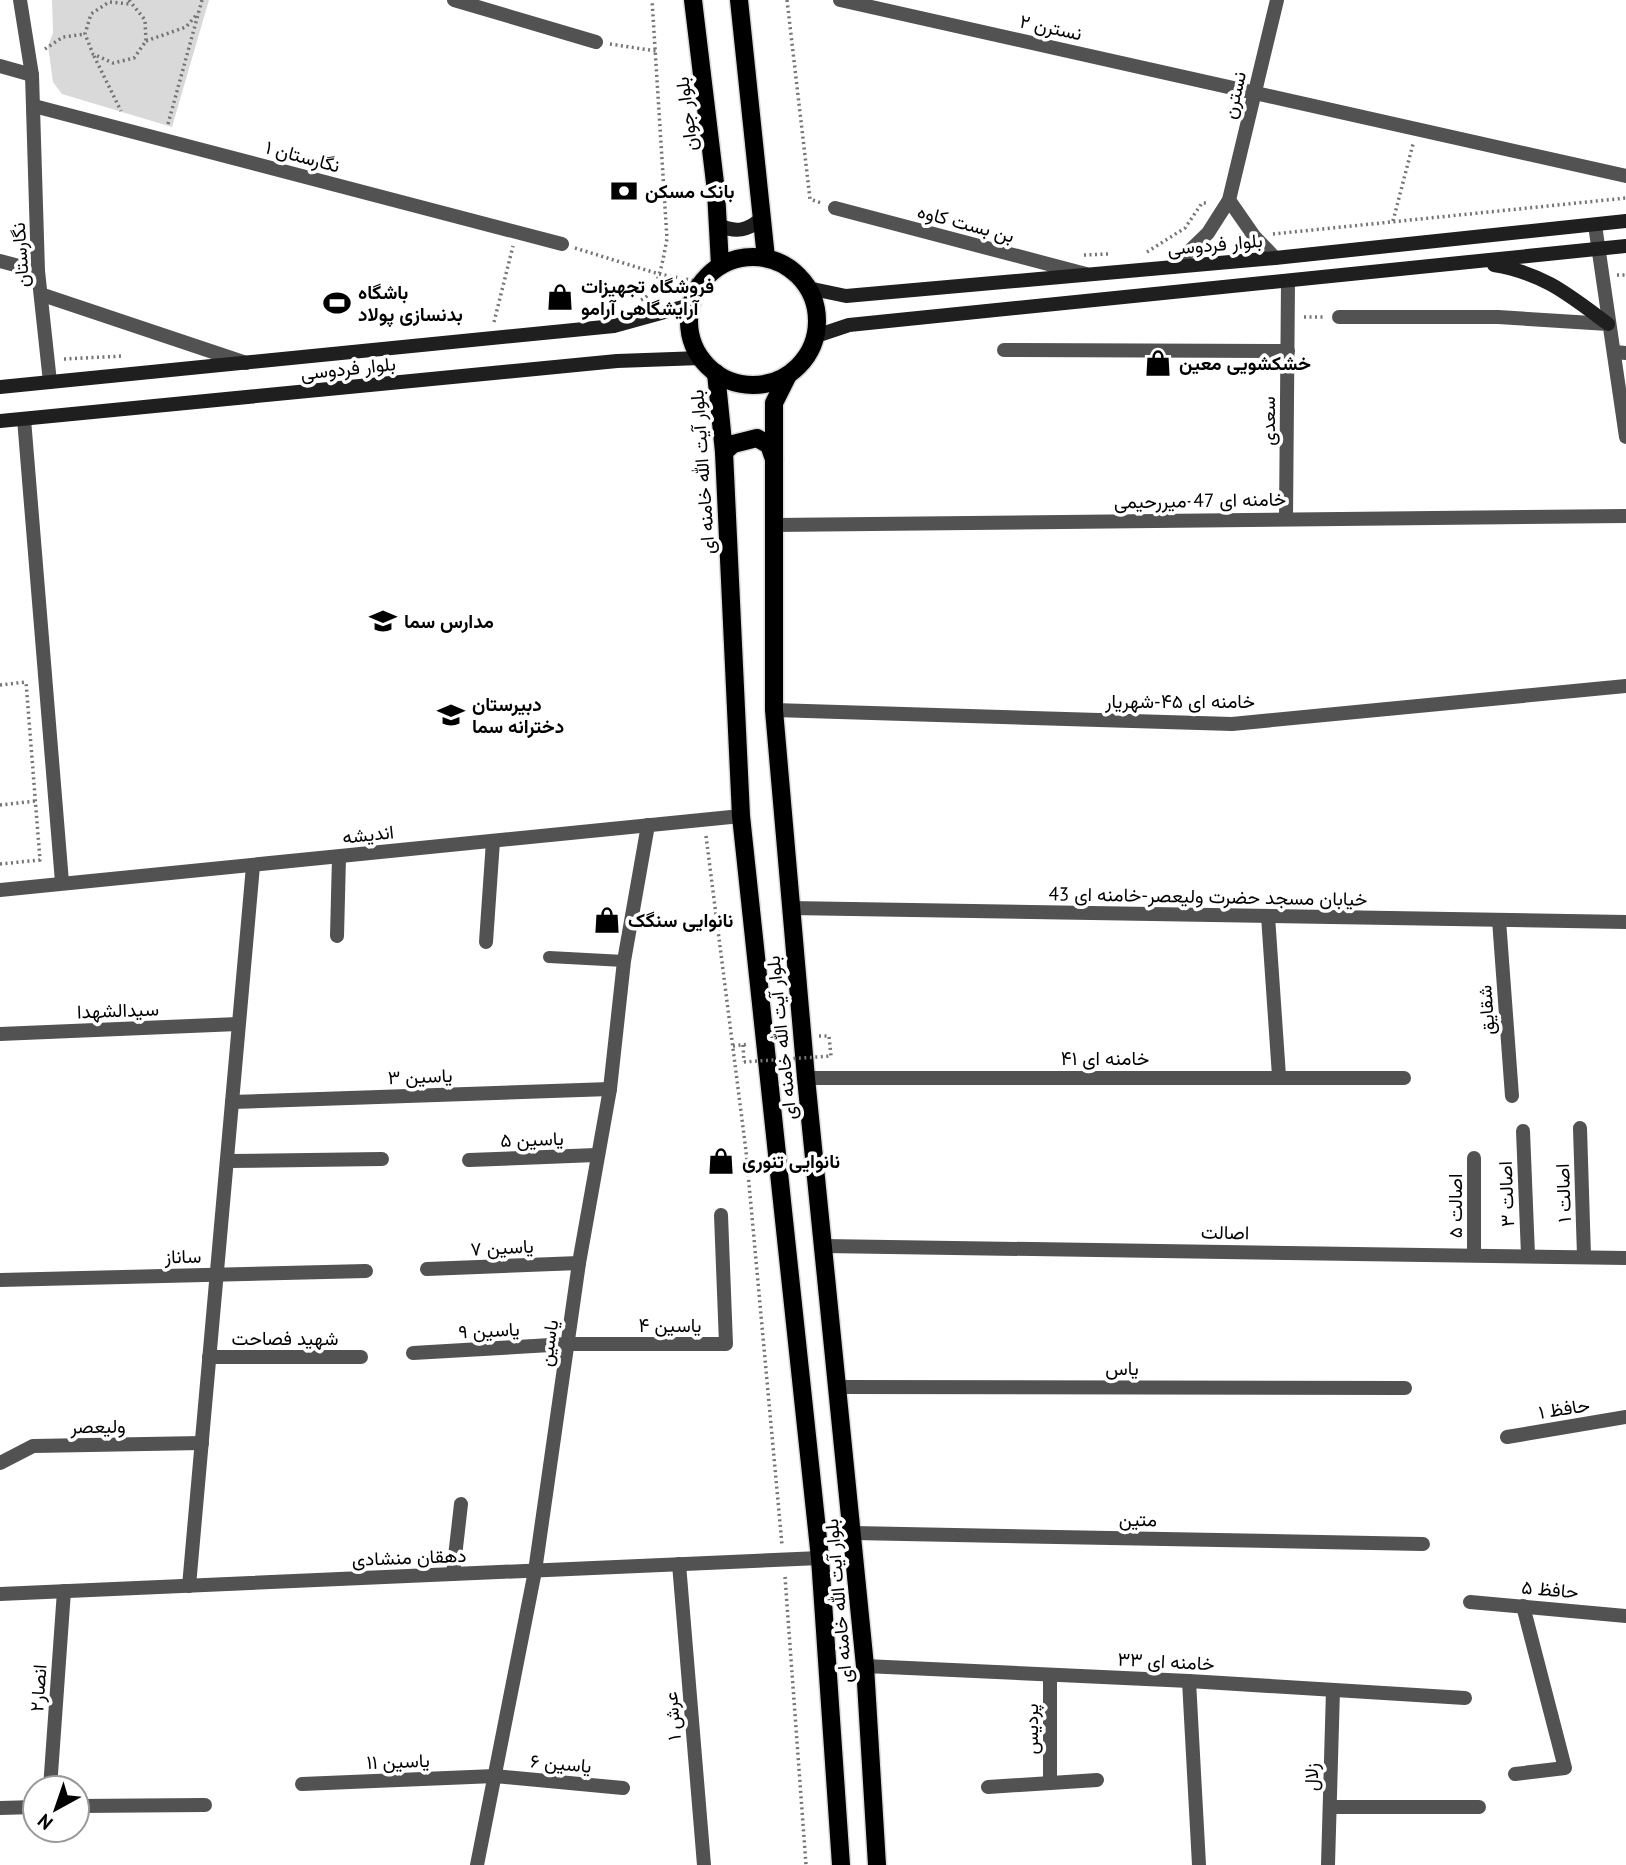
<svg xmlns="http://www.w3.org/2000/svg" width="1626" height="1865" font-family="'PT Sans',Vazirmatn,sans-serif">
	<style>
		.green { fill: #d9d9d9 }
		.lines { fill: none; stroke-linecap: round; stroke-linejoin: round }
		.primary-casing { stroke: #dbdbdb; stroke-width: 21 }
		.path { stroke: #747474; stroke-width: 3.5; stroke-dasharray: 2 3.5; stroke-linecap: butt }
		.service { stroke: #525252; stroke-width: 12 }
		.minor { stroke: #525252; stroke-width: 14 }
		.tertiary { stroke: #525252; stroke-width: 14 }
		.secondary { stroke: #1f1f1f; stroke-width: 14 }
		.primary { stroke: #000; stroke-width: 18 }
		.path-bridge { stroke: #747474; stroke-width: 3.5; stroke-dasharray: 2 3.5; stroke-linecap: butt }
		.labels { text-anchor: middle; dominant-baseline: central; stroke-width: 7; stroke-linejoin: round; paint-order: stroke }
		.street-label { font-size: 19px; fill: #000; stroke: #fff }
		.poi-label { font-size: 19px; font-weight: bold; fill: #000; stroke: #fff; text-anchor: start }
	</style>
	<rect width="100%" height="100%" fill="#fff"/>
	<polygon class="green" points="52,0 209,0 172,127 62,94 53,82 48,46 53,33"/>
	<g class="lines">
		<defs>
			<g id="primary">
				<polyline points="693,0 716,191 720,265"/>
				<polyline points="739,0 766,258"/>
				<circle cx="753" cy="321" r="64"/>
				<polyline points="716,373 724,452 741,816 820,1558 841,1865"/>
				<polyline points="788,375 774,403 774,710 806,1078 865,1666 877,1865"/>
				<polyline points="724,452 733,444 757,438 769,445 774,459"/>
			</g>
		</defs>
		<use href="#primary" class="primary-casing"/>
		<g class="path">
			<polyline points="129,0 145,20 146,41 134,58 113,63 93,54 85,34 91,14 109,2 130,4"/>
			<polyline points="787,0 810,199 821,203"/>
			<polyline points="146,41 186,27 198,13"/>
			<polyline points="610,44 656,51"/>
			<polyline points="45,49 63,37 85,34"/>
			<polyline points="94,56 121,111"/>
			<polyline points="168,124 202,0"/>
			<polyline points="1393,221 1413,144"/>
			<polyline points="1273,234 1626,198"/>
			<polyline points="575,248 659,274 701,282"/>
			<polyline points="1147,252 1185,228 1202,203 1207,203"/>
			<polyline points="1084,255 1108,254"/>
			<polyline points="1617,275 1626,275"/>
			<path d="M641 300C660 291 663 257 667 239L652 0"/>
			<polyline points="1304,317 1324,317"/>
			<polyline points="494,322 513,246"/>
			<polyline points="64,359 123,356"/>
			<polyline points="0,685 26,682"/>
			<polyline points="0,805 36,801"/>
			<polyline points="706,836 746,1151 782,1545"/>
			<polyline points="0,864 40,860 26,682"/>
			<polyline points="819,1036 829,1036 831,1056"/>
			<polyline points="743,1045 744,1062"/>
			<polyline points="733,1046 749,1044"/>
			<polyline points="785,1577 806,1865"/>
		</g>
		<polyline class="service" points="549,957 624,961"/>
		<g class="minor">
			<polyline points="20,0 32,75 38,271 50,382"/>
			<polyline points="454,0 596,42"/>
			<polyline points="840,0 1626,176"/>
			<polyline points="0,66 32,75"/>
			<polyline points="34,106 562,244"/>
			<polyline points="1229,200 1254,236 1275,258"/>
			<polyline points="835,208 1086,274"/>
			<polyline points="0,261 38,271"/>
			<polyline points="1173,267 1208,233 1229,200 1277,0"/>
			<polyline points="43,295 246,363"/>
			<polyline points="1339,317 1498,317 1608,324"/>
			<polyline points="1004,350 1288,351"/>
			<polyline points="1615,352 1626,353"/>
			<polyline points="24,419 62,882"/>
			<polyline points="1286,518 1288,282"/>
			<polyline points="774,525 1626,516"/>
			<polyline points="774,710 1232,724 1626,686"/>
			<polyline points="0,890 741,816"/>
			<polyline points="1268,916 1279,1076"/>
			<polyline points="1499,920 1512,1096"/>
			<polyline points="337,936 339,857"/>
			<polyline points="486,942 493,841"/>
			<polyline points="0,1034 238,1024"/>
			<polyline points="806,1078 1404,1078"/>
			<polyline points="232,1102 610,1089"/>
			<polyline points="1580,1128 1584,1256"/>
			<polyline points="1523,1131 1528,1255"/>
			<polyline points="1474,1158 1474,1254"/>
			<polyline points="469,1160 596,1155"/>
			<polyline points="227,1161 382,1159"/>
			<polyline points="824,1246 1626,1258"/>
			<polyline points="427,1269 579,1263"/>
			<polyline points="0,1280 366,1271"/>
			<polyline points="413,1353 568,1344 726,1344 721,1215"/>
			<polyline points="209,1357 361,1357"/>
			<polyline points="839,1387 1405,1388"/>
			<polyline points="1507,1437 1626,1417"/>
			<polyline points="0,1463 33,1446 202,1443"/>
			<polyline points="853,1533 1423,1544"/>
			<polyline points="679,1564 704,1865"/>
			<polyline points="453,1574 461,1504"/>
			<polyline points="189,1586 253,866"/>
			<polyline points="1470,1602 1626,1616"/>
			<polyline points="865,1666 1189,1681 1465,1698"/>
			<polyline points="1189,1681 1199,1865"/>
			<polyline points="1515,1774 1565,1768 1523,1606"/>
			<polyline points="1050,1783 1050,1675"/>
			<polyline points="302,1784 495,1776 623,1788"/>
			<polyline points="988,1787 1097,1780"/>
			<polyline points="50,1788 64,1591"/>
			<polyline points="77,1806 205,1805"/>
			<polyline points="1330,1807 1479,1807"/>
			<polyline points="0,1808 35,1807"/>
			<polyline points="477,1865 535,1571 579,1263 610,1089 624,961 648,825"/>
			<polyline points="1328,1865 1333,1690"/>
		</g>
		<g class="tertiary">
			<polyline points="1595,225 1626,437"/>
			<polyline points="790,908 1626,922"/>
			<polyline points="0,1594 820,1558"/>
		</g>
		<g class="secondary">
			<path d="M718 225C736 233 748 231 762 218"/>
			<path d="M1494 265C1543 273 1569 295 1608 324"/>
			<polyline points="808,288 846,296 1275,258 1626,221"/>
			<polyline points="816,336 849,325 1626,246"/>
			<polyline points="0,387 614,326 690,305"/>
			<polyline points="0,421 617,361 701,358"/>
		</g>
		<use href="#primary" class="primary"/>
		<polyline class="path-bridge" points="744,1062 831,1056"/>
	</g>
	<defs>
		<symbol id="bank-bare" viewBox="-9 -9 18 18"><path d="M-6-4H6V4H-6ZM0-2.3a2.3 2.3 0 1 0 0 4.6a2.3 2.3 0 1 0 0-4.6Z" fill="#000" stroke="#fff" stroke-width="2.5" paint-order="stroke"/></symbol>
		<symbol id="shop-bare" viewBox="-9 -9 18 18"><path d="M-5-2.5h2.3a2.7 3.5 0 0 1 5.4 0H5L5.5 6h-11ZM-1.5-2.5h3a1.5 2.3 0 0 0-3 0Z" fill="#000" stroke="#fff" stroke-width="2.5" paint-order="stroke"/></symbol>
		<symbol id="stadium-bare" viewBox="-9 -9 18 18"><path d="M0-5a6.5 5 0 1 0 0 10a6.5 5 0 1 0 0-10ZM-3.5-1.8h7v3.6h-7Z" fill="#000" stroke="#fff" stroke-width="2.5" paint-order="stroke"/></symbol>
		<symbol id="school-bare" viewBox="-9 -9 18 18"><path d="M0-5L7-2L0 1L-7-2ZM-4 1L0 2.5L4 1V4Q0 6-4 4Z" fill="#000" stroke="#fff" stroke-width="2.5" paint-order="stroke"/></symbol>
	</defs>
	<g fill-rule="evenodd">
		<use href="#bank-bare" x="605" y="172" width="38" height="38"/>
		<use href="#shop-bare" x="541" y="278" width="38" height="38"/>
		<use href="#stadium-bare" x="318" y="284" width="38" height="38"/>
		<use href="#shop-bare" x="1139" y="344" width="38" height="38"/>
		<use href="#school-bare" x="364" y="602" width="38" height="38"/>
		<use href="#school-bare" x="432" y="696" width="38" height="38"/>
		<use href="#shop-bare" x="588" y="901" width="38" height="38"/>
		<use href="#shop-bare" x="702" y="1142" width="38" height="38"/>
	</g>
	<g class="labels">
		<g class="street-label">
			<text transform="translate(1051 27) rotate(12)">نسترن ۲</text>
			<text transform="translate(1234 95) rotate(-77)">نسترن</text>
			<text transform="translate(686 114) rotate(-97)">بلوار جوان</text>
			<text transform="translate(303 156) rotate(15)">نگارستان ۱</text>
			<text transform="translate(966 223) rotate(15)">بن بست کاوه</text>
			<text transform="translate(1215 244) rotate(-5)">بلوار فردوسی</text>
			<text transform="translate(20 255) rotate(-94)">نگارستان</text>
			<text transform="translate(348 368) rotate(-6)">بلوار فردوسی</text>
			<text transform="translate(1268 421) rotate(-90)">سعدی</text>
			<text transform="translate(702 472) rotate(-94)">بلوار آیت الله خامنه ای</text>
			<text transform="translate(1200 500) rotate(-1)">خامنه ای 47-میررحیمی</text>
			<text x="1180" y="701">خامنه ای ۴۵-شهریار</text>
			<text transform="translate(368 834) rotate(-6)">اندیشه</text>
			<text transform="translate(1208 896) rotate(1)">خیابان مسجد حضرت ولیعصر-خامنه ای 43</text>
			<text transform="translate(118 1010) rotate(-2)">سیدالشهدا</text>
			<text transform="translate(1486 1010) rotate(-94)">شقایق</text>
			<text transform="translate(781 1038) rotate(-96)">بلوار آیت الله خامنه ای</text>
			<text x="1105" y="1058">خامنه ای ۴۱</text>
			<text transform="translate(420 1076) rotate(-2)">یاسین ۳</text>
			<text transform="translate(532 1139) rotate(-2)">یاسین ۵</text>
			<text transform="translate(1563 1193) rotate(-92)">اصالت ۱</text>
			<text transform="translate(1506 1194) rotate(-92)">اصالت ۳</text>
			<text transform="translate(1455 1206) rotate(-90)">اصالت ۵</text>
			<text transform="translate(1225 1232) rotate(1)">اصالت</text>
			<text transform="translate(502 1247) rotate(-3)">یاسین ۷</text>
			<text transform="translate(183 1256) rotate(-1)">ساناز</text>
			<text x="670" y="1325">یاسین ۴</text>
			<text transform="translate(489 1330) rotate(-3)">یاسین ۹</text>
			<text x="285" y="1338">شهید فصاحت</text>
			<text transform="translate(548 1343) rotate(-82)">یاسین</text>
			<text x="1122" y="1368">یاس</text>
			<text transform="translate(1564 1408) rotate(-9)">حافظ ۱</text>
			<text transform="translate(98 1426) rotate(-1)">ولیعصر</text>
			<text transform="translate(1138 1519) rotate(1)">متین</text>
			<text transform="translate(409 1557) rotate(-2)">دهقان منشادی</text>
			<text transform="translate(1550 1589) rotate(5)">حافظ ۵</text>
			<text transform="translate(838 1601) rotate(-95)">بلوار آیت الله خامنه ای</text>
			<text transform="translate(1166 1661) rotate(3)">خامنه ای ۳۳</text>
			<text transform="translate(38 1688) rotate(-86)">انصار۲</text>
			<text transform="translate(672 1716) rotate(-95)">عرش ۱</text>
			<text transform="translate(1031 1729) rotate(-90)">پردیس</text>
			<text transform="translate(398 1761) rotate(-2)">یاسین ۱۱</text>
			<text transform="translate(561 1763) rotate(5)">یاسین ۶</text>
			<text transform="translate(1311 1777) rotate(-89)">زلال</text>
		</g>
		<g class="poi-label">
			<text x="645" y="191">بانک مسکن</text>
			<text x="581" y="286">فروشگاه تجهیزات<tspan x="581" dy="22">آرایشگاهی آرامو</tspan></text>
			<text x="358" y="292">باشگاه<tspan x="358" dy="22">بدنسازی پولاد</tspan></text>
			<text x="1179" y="363">خشکشویی معین</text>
			<text x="404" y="621">مدارس سما</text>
			<text x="472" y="704">دبیرستان<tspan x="472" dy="22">دخترانه سما</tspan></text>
			<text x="628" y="920">نانوایی سنگک</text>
			<text x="742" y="1161">نانوایی تنوری</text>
		</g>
	</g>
	<g transform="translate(56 1809) rotate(220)"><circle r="33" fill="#ffffff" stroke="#999999" stroke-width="2"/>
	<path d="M0-5L12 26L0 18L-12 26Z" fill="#000000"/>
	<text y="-10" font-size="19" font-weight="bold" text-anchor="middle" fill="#000000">N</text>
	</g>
</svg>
